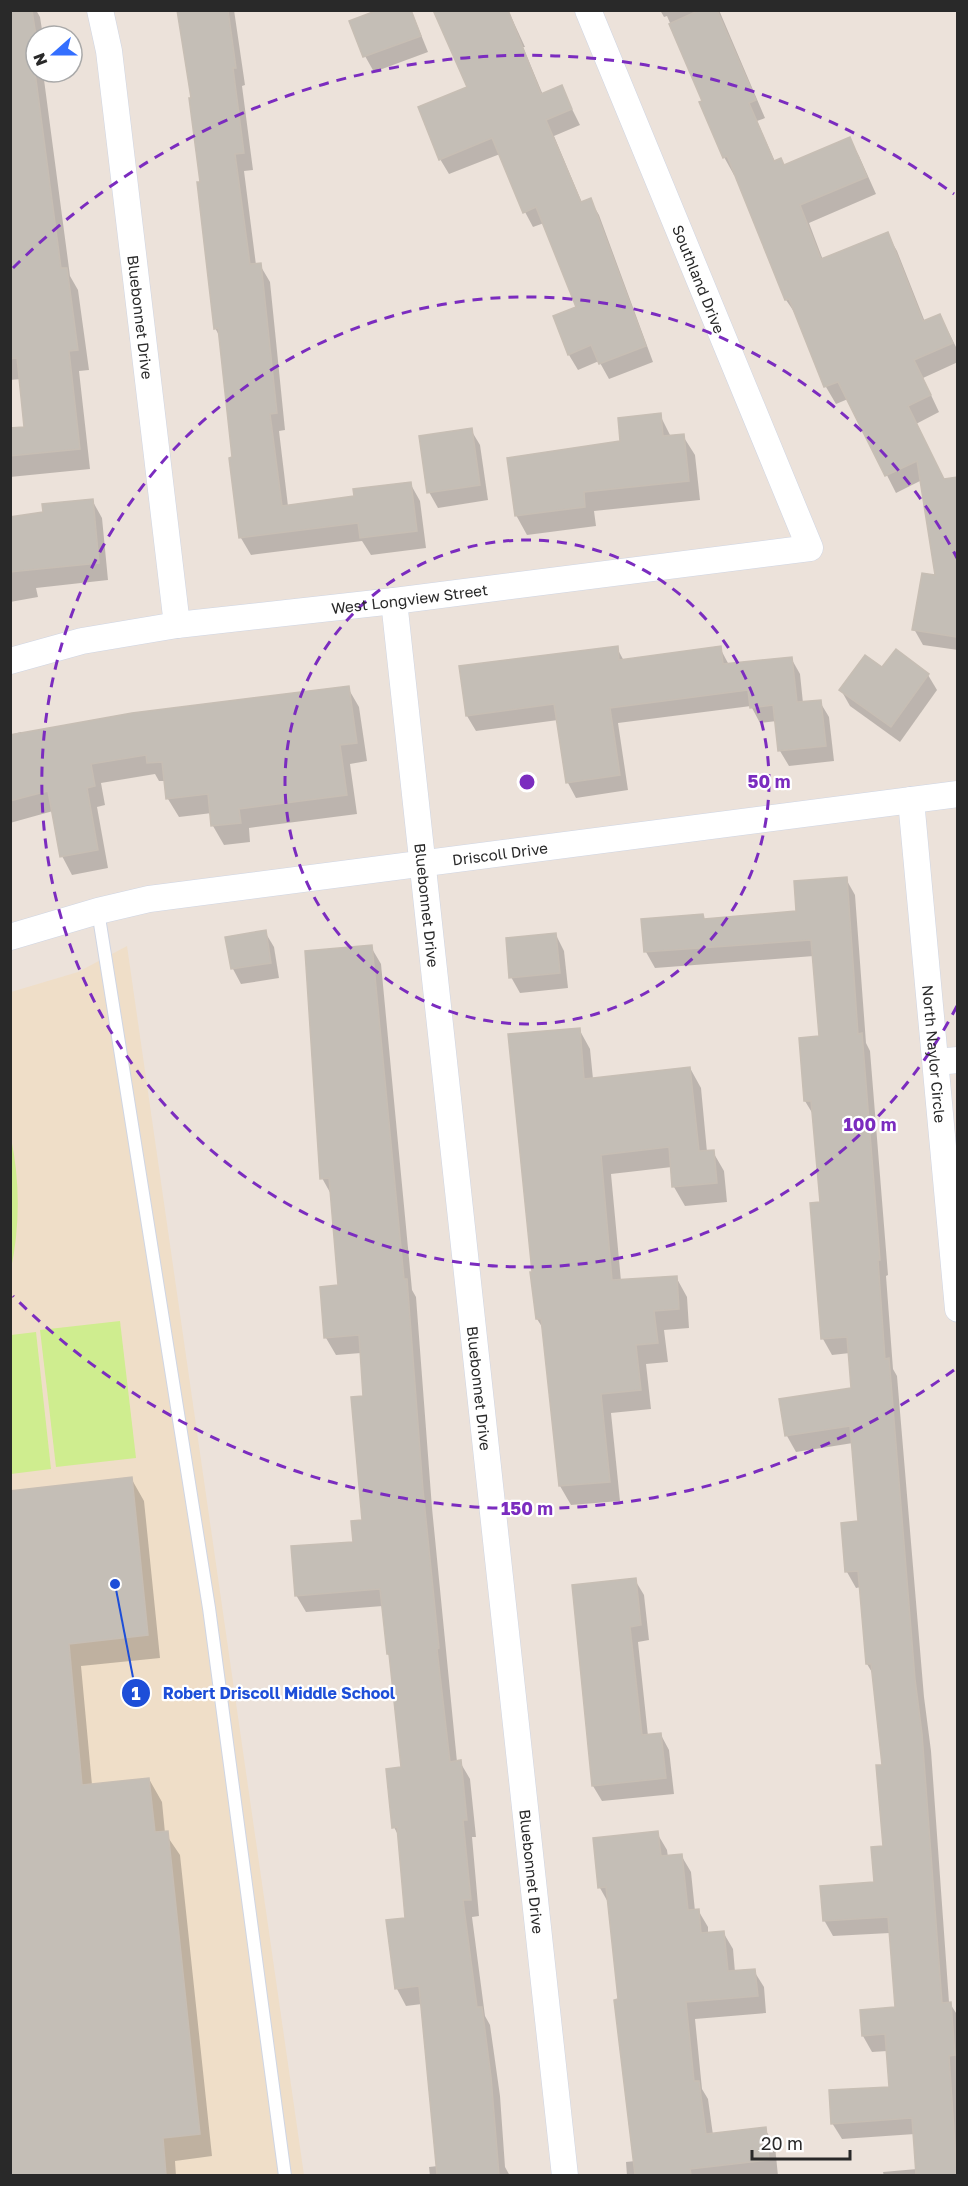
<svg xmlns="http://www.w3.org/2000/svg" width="968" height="2186" font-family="'Golos Text',sans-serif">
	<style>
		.education { fill: #efdec8 }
		.pitch { fill: #cfed8f }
		.shadow { fill: #0003 }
		.building { fill: #c4beb6; stroke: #c7beb4; stroke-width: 1.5 }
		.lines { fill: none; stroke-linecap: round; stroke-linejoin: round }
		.lane-casing { stroke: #cfd5e3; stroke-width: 14 }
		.street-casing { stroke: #cfd5e3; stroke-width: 27 }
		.lane { stroke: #fff; stroke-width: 12 }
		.street { stroke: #fff; stroke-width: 26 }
		.ring { fill: none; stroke: #7b2cbf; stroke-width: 3; stroke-dasharray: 10 8 }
		.labels { text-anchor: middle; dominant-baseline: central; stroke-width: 4.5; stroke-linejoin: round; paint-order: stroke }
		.street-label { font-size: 15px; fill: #292929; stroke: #fff }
		.centre { fill: #7b2cbf; stroke: #fff; stroke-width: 3 }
		.ring-label { font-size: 18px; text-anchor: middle; font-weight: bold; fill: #7b2cbf; stroke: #fff; stroke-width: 4.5; stroke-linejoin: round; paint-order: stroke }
		.leader { fill: none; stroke: #1d4ed8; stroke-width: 2 }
		.callout-dot { fill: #1d4ed8; stroke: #fff; stroke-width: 2 }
		.mark-label { font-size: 18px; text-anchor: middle; font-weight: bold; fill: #fff }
		.callout-label { font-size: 16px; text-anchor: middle; font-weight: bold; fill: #1d4ed8; stroke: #fff; stroke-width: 4.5; stroke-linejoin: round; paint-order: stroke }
	</style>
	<rect width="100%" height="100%" fill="#ece2da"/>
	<polygon class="education" points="127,946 304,2175 11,2176 11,992 78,972"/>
	<g class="pitch">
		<path d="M11 1138C20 1181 20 1226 11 1269Z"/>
		<polygon points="120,1321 136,1458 56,1467 40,1330"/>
		<polygon points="36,1332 51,1469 11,1474 11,1335"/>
	</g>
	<g class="shadow">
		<polygon points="10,10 36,10 40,17 43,36 36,36 36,72 43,72 70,276 78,290 89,370 79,371 90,469 10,477 10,430 26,428 21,379 10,380"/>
		<polygon points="179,10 234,10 245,85 242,86 253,170 244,171 256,265 260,265 270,282 285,430 279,431 288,506 356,498 410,483 420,501 426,548 371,555 362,541 251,555 241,538 220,337 215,328 192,99"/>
		<polygon points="382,10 411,10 428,52 374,72 365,56"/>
		<polygon points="442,10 508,10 525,47 523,47 543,95 561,87 580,125 554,136 582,203 590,200 599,215 653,362 609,379 599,361 578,370 569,355 555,317 578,308 544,223 533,227 525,212 500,154 449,174 440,159 469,88"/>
		<polygon points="660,10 719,10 765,118 757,121 775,162 784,166 849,138 859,156 876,194 809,223 823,260 887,234 897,251 925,322 939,316 949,333 958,351 958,362 923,378 939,412 916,424 944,481 958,479 958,556 941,559 922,480 896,493 848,399 836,404 826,387 797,316 786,300 736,174 734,175 724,157 704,102 667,16 664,17"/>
		<polygon points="660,415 671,437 683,436 695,455 700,500 594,511 596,526 527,535 516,515"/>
		<polygon points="471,430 480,445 488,500 438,508 429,492"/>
		<polygon points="92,500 102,518 108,580 36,588 38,597 10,602 10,519 45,513"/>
		<polygon points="923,574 958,580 958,650 923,645 914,629"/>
		<polygon points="617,648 624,661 720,648 729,665 791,658 800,674 803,703 820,702 829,717 834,761 789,766 780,751 777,721 760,723 751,706 618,723 628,790 576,798 568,783 558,720 476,731 467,716 461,667"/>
		<polygon points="883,669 928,675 937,690 900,742 850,706 841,690"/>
		<polygon points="348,688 359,707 367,761 350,764 357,814 249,828 250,842 224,845 213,826 212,813 179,817 168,799 166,781 159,781 155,774 101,783 105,805 97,807 108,868 72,875 62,856 53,811 10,823 10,735 21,732 23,734"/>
		<polygon points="846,879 855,895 866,1043 870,1051 888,1275 886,1276 893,1369 897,1376 924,1697 931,1751 949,2002 958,2016 958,2176 884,2176 883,2172 917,2169 915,2134 842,2139 832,2123 891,2088 887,2051 872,2052 863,2036 897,2008 890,1933 833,1936 824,1920 876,1884 885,1847 883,1766 873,1674 867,1664 861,1587 856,1588 847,1572 860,1523 853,1443 796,1452 787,1436 781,1400 853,1389 850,1353 832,1355 823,1339 822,1204 814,1116 805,1101 821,1038 814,956 655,968 646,952 702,916 705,920 798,913"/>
		<polygon points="265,932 274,947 279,978 241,984 233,969"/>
		<polygon points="556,935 564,951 568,988 520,993 511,977"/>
		<polygon points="371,947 381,964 412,1290 416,1297 432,1508 457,1762 460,1762 470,1779 476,1837 472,1837 479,1916 472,1917 485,2016 490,2025 500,2096 505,2167 510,2176 430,2176 429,2167 438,2166 422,2004 406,2006 397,1989 388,1922 407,1919 399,1837 394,1827 402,1769 391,1658 388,1654 383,1606 306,1612 296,1595 355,1543 364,1521 365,1397 361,1353 336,1355 326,1338 321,1288 340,1286 332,1196 322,1178"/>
		<polygon points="579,1029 590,1049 593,1079 690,1068 701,1088 707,1152 713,1152 724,1171 727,1202 685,1206 674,1187 672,1167 611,1174 621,1281 676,1277 687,1297 689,1328 664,1330 668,1362 646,1364 651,1409 611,1413 620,1501 571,1505 560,1486 544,1330 537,1319"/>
		<polygon points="131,1478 144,1501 160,1658 81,1666 92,1785 149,1779 162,1802 165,1833 180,1855 212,2156 175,2161 176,2176 10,2176 10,1493"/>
		<polygon points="635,1580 644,1595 649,1640 638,1642 648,1736 661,1735 669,1750 674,1794 602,1801 593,1786 573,1587"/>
		<polygon points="657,1833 667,1850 668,1857 681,1855 691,1872 695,1911 698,1910 708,1927 708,1934 723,1932 733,1949 735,1972 754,1971 764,1987 766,2013 695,2019 702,2089 708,2099 713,2135 765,2129 775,2146 778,2176 627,2176 626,2162 635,2161 619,2001 609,1904 600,1888"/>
	</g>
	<g class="building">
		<polygon points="10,10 32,10 36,36 36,41 31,42 61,268 67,268 78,350 69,351 80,449 10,456 10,428 24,427 17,358 10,359"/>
		<polygon points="177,10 228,10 236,68 233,68 244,153 235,154 250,264 261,263 277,413 270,414 282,506 354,496 353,489 411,482 417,531 360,538 358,523 239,538 229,458 232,457 218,328 214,329 197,182 200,182 189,98 191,98"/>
		<polygon points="378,10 411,10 421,36 363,57 349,21"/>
		<polygon points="433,10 508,10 541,94 562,85 572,109 546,120 581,202 591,198 646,346 599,364 591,345 568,355 553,316 576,307 536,207 523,213 492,138 439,160 418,107 467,87"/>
		<polygon points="700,10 717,10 756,100 749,103 774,161 781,158 784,165 850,137 867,177 800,205 821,259 888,232 923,321 940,314 953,343 914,360 931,395 908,406 944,479 957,477 957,637 912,630 922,573 935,575 917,461 885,476 838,382 824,387 789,299 785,300 727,156 723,158 699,102 702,101 669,24"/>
		<polygon points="661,413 663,436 684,434 689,481 584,492 585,507 515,516 507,458 620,441 618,418"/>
		<polygon points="472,428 480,485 427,493 419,436"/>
		<polygon points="93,499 99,563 10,572 10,517 43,512 42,504"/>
		<polygon points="618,646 619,660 721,646 723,664 792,657 797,702 821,700 826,746 778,751 773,705 750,708 748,690 610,708 620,775 566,783 554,704 466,716 459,666"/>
		<polygon points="896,649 929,674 891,727 839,690 865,655 882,667"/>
		<polygon points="349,686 357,743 340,745 347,795 239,809 241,823 211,826 208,794 166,799 162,762 147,763 146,755 91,764 95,786 87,788 98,850 60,857 48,791 10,801 10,735 132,713"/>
		<polygon points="847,877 858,1034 862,1033 880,1260 878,1260 885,1359 889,1358 915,1679 922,1734 942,2003 951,2002 955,2055 949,2056 957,2175 916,2175 912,2118 831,2124 829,2090 889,2087 885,2034 862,2036 860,2010 895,2007 888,1917 823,1921 820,1886 874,1882 871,1847 883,1846 876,1765 882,1765 871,1664 866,1664 858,1571 845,1572 841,1523 858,1521 850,1426 785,1436 779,1399 851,1388 847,1337 821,1339 810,1203 820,1202 811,1101 804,1101 799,1038 819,1036 811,940 644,952 641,919 703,914 704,919 796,911 794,881"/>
		<polygon points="266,930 271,963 231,969 225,937"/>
		<polygon points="556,933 560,973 509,978 506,938"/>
		<polygon points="372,945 404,1279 407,1279 423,1490 439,1648 437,1649 450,1762 461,1760 467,1820 463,1820 471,1900 463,1900 477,2007 482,2007 491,2077 499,2175 437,2175 419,1986 395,1989 386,1920 405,1918 397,1827 392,1828 386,1769 401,1767 389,1654 387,1654 380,1589 295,1596 291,1546 353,1542 351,1521 362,1520 351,1397 363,1396 359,1335 324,1338 320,1287 338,1285 329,1178 320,1179 305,951"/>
		<polygon points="580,1028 584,1079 690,1067 699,1151 714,1150 717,1183 672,1187 669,1147 601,1155 612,1280 677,1276 679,1309 654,1311 658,1343 636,1345 641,1390 601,1394 610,1482 559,1486 541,1319 536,1319 530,1272 532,1272 508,1034"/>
		<polygon points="132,1477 148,1635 69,1644 82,1785 149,1778 155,1832 168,1831 200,2134 163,2138 166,2175 10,2175 10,1491"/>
		<polygon points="636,1578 641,1625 630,1627 642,1735 661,1733 666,1778 592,1786 572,1585"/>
		<polygon points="658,1831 661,1856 682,1854 688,1910 699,1909 701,1933 724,1931 728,1971 755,1969 758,1996 686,2002 694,2081 699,2081 706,2134 766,2127 769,2160 690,2169 691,2175 635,2175 614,2000 618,1999 606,1887 598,1888 593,1838"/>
	</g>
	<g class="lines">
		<defs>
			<polyline id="lane" points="98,911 209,1608 285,2176"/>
			<g id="street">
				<path id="s1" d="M100 10 109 51 177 625"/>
				<path id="s2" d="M394 601 565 2176"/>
				<path id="s3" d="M10 661 82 641 177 625 394 601 810 548 588 10"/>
				<path id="s4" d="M911 800 958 1309"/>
				<path id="s5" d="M10 937 98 911 149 899 958 794"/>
				<polyline points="936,1062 958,1060"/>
			</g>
		</defs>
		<use href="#lane" class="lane-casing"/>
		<use href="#street" class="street-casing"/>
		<use href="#lane" class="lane"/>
		<use href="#street" class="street"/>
	</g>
	<g class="ring">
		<circle cx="527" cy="782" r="242"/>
		<path d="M957 1006A485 485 0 1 1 957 558"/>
		<path d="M954 1370A727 727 0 0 1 13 1296M13 268A727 727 0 0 1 954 194"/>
	</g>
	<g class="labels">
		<g class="street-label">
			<text transform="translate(699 279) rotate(68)">Southland Drive</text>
			<text stroke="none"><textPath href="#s1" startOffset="310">Bluebonnet Drive</textPath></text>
			<text stroke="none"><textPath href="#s3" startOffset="405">West Longview Street</textPath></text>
			<text stroke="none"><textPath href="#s5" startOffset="498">Driscoll Drive</textPath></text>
			<text stroke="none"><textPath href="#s2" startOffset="306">Bluebonnet Drive</textPath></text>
			<text stroke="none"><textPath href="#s4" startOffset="255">North Naylor Circle</textPath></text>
			<text stroke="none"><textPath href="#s2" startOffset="792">Bluebonnet Drive</textPath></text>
			<text stroke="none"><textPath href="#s2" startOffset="1278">Bluebonnet Drive</textPath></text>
		</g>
	</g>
	<circle cx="527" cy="782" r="9" class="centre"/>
	<g class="ring-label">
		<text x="769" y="788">50 m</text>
		<text x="870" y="1131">100 m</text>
		<text x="527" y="1515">150 m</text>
	</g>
	<path class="leader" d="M115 1584L136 1693"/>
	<g class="callout-dot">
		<circle cx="115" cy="1584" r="6"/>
		<circle cx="136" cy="1693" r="15"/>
	</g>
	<g class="mark-label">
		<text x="136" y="1700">1</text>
	</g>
	<g class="callout-label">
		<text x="279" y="1699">Robert Driscoll Middle School</text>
	</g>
	<rect width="968" height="2186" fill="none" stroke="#292929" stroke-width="24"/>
	<g transform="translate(54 54) rotate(249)"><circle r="28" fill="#ffffff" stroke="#a9a9a9" stroke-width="1.5"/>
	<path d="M0-4.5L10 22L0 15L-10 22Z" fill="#346fff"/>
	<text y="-9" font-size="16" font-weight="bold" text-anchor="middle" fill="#292929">N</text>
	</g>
	<path d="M752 2150v9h98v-9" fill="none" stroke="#292929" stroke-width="3"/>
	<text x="761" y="2150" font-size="18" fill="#292929" stroke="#ffffff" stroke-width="4.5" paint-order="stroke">20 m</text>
</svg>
